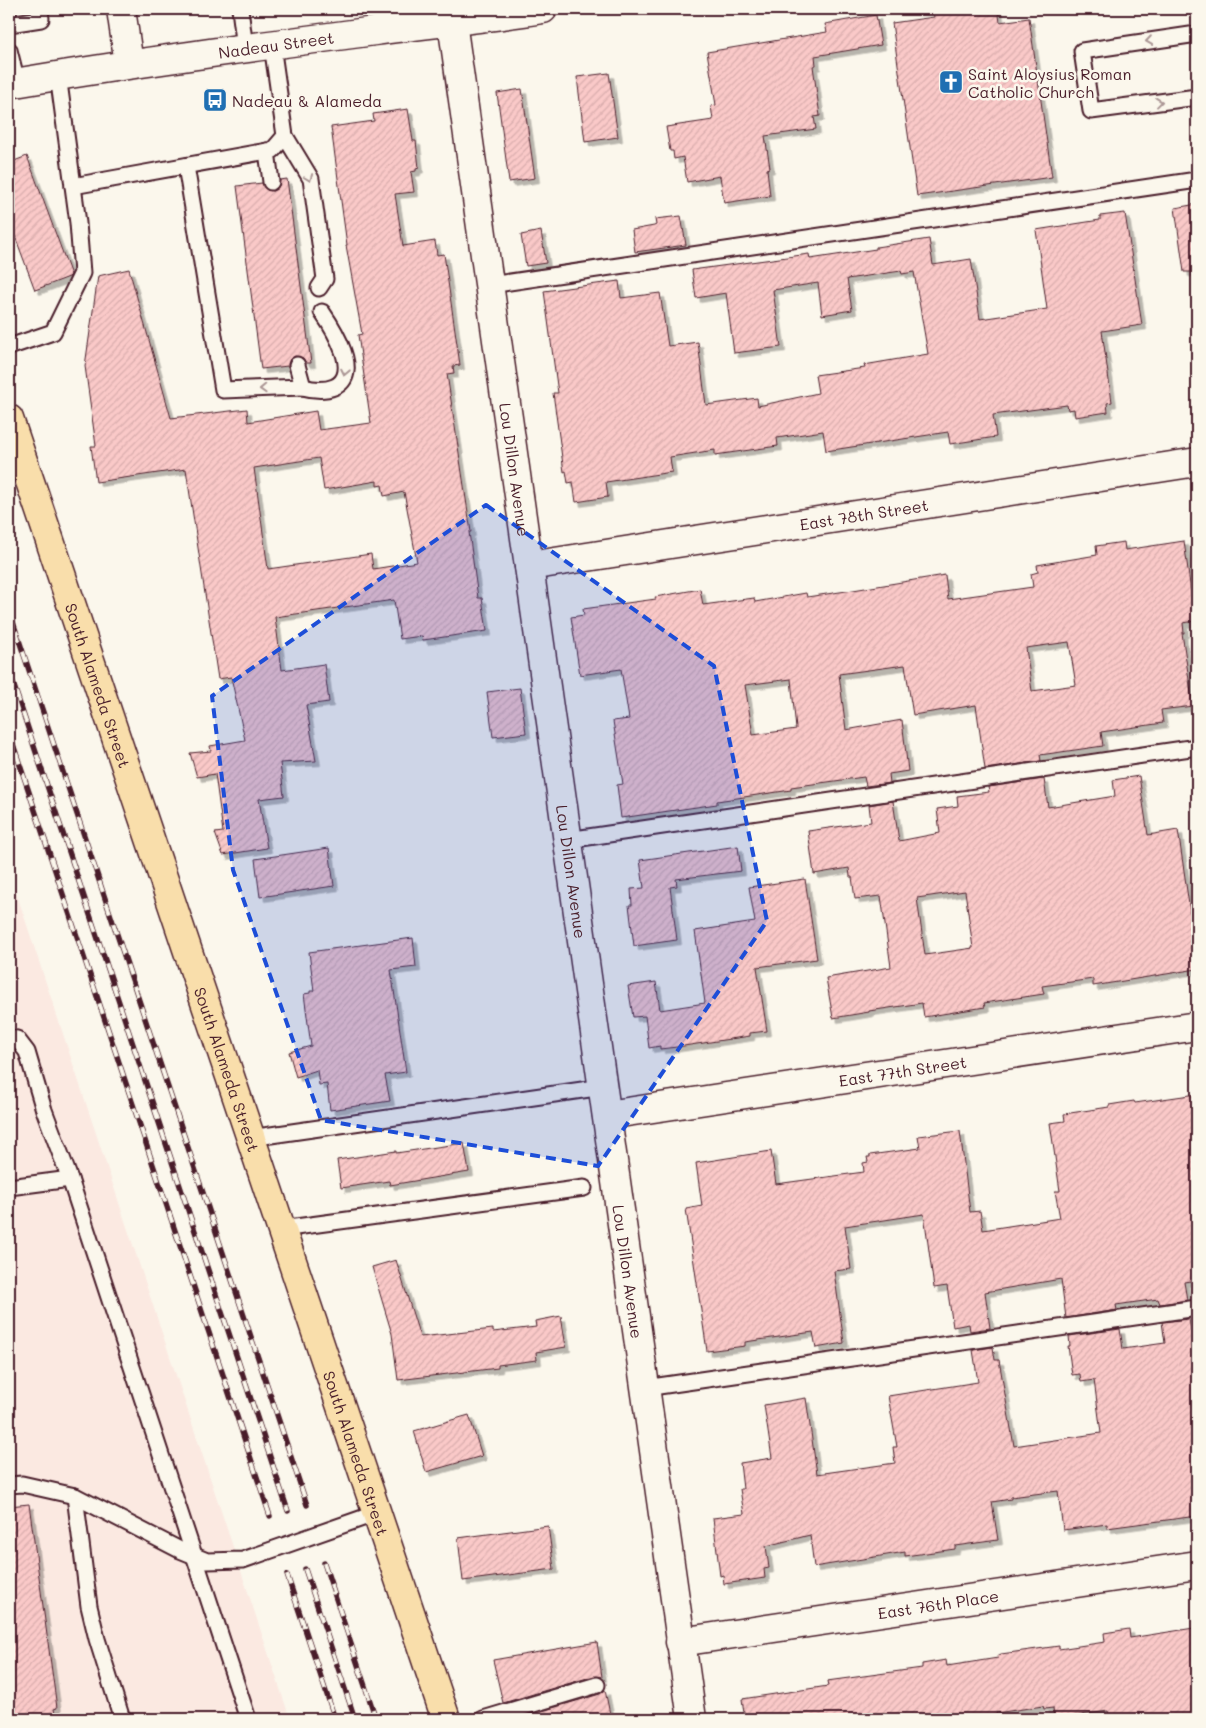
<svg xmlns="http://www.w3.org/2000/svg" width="1206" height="1728" font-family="Mali,sans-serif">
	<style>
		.built { fill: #fbe9e1 }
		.building { fill: url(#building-hatch); stroke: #4a1f2b; fill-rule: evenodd; filter: url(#shadow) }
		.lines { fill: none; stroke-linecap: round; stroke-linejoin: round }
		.lane-casing { stroke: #4a1f2b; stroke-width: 19 }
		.street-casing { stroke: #4a1f2b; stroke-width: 31 }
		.secondary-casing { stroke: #4a1f2b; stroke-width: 31 }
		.primary-casing { stroke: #4a1f2b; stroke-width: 31 }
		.lane { stroke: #fbf7ec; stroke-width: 15 }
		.street { stroke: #fbf7ec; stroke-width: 28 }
		.secondary { stroke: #fbf7ec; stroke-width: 28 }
		.primary { stroke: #f9deab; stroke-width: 28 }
		.rail-casing { stroke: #4a1f2b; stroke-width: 5.5 }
		.rail { stroke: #fbf7ec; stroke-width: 4; stroke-dasharray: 11; stroke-linecap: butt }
		.oneway { stroke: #ab9695 }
		.marked { fill: #1d4ed8; fill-opacity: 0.2; stroke: #1d4ed8; stroke-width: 4; stroke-dasharray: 10 6; stroke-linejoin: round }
		.labels { text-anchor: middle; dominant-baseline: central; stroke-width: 5; stroke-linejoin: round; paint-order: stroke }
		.street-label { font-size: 16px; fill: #4a1f2b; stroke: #fbf7ec }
		.poi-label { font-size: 16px; fill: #4a1f2b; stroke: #fbf7ec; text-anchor: start }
	</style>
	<defs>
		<pattern id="building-hatch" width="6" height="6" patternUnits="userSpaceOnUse" patternTransform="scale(1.25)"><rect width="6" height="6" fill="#fac9c8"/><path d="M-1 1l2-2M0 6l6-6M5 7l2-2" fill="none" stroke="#d8acac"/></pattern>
		<filter id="shadow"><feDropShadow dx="4.5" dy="4.5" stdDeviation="0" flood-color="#0004"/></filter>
	</defs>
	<rect width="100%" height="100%" fill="#fbf7ec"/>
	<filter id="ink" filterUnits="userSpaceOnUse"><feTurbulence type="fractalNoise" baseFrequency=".02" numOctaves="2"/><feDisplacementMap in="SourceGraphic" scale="10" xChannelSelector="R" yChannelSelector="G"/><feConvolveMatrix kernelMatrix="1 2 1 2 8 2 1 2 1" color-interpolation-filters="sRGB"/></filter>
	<g filter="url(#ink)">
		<polygon class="built" points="9,871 290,1719 9,1719"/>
		<g class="building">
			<polygon points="950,9 998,9 1000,22 1029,18 1052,177 917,196 892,23 934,17 933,11"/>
			<polygon points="876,15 881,45 815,56 816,65 813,66 820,116 814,117 816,129 765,136 770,168 767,169 770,196 724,203 720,176 687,182 683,157 674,159 673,151 670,151 666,127 713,120 711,106 716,105 707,52 827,32 825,24"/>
			<polygon points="609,73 618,137 585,142 577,77"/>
			<polygon points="522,89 535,178 509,182 497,93"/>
			<path d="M408 109 413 141H416L419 168 416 169V171L411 172 414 192 395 194 403 246 435 241 437 255 444 254 460 365 453 366 454 373 447 374 471 532H469L478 598H482L487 631 423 640 422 636 400 639 394 600 275 617 282 670 324 664 329 702 306 705 316 761 280 763 284 796 259 799 267 848 223 855 215 833 223 832 215 774 197 777 190 753 211 751 210 746 245 740 231 677 218 679 186 469 96 482 91 446H96L85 366 98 276 129 269 171 418 247 409 248 422 316 411 319 430 371 423 358 335 362 334 346 245H347L331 127 374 121 373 114ZM319 458 324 490 377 481V486L382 485 384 496 404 492 417 562 373 569 371 554 268 569 254 468Z"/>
			<polygon points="27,156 71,275 69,277 35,290 9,220 9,163"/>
			<polygon points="287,179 311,363 306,363 303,358 295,356 290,359 288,366 261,369 237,186 262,183 267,190 273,191 279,186 280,180"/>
			<polygon points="1197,204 1197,272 1184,272 1175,208"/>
			<polygon points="1125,213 1142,325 1102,331 1112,402 1107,403 1108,412 1075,417 1074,409 1068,410 1067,405 993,415 996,437 950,444 948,432 826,451 823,431 777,438 778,446 715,455 715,450 670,457 672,472 606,482 608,497 576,502 573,482 568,483 566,471 564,472 553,393 558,393 544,291 619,281 621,298 660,293 668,346 698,342 706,405 757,398 758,406 818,393 815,375 865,368 864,365 928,354 914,272 902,274 901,271 847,279 852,310 822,315 818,283 773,290 781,347 734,353 726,293 696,298 692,270 809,254 810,259 876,249 876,247 929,239 933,265 971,259 980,319 1047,309 1036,230 1100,220 1100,216"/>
			<polygon points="681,216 686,245 635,252 632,230 654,226 656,225 655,219"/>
			<polygon points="541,231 546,263 526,266 521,235"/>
			<path d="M1184 541 1195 621 1183 623 1184 633H1182L1193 706 1161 710 1163 723 1101 732 1103 746 1040 755 1041 761 985 769 976 705 913 715 905 665 839 674 846 730 902 720 908 771 889 774 890 783 866 786 864 777 791 787V790L717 801V804L621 818 617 785 623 784 613 721 629 719 621 669 580 675 571 617 584 615 583 609 656 599 655 597 700 589 703 605 754 598 755 602 806 593 807 597 853 590 945 575 948 599 1033 587 1031 574 1038 572 1037 565 1097 555 1096 546 1124 542 1125 550ZM1069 642 1076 685 1032 691 1026 648ZM791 679 796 729 753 735 745 685Z"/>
			<polygon points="520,688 526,733 493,737 487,692"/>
			<path d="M1139 776 1148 835 1178 830 1197 959V969L1093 986V979L1042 986 1044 994 984 1003 985 1007 924 1017 922 1003 869 1011V1012L833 1018 826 978 891 967 881 896 855 899 852 877H850L849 868 814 874 808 831 871 822 869 805 893 801 899 841 940 833 937 809 958 806 957 796 989 792 988 787 1044 779 1048 807 1115 796 1113 780ZM965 891 973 948 925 955 917 898Z"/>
			<polygon points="738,846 741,871 676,879 677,886 670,887 677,940 634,946 629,905 632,905 631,889 644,888 640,860"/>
			<polygon points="329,848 334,886 260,897 255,859"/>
			<polygon points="805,879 817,959 757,967 767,1031 750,1033 750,1036 677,1047 660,1049 660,1046 649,1048 645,1016 633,1017 628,986 656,982 660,1010 705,1003 695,931 755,922 749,887"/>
			<polygon points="413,938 416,967 391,970 406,1072 385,1075 390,1101 330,1110 327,1084 319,1085 317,1070 296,1077 289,1052 311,1046 304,994 310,993 310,991 314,991 309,952"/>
			<polygon points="1197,1094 1197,1280 1184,1282 1187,1300 1160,1304 1158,1299 1116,1305 1117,1310 1066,1318 1061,1279 985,1292 990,1328 970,1331 969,1324 953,1327 947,1286 934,1288 924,1214 845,1226 851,1269 834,1271 844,1343 816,1348 813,1332 745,1342 745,1346 707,1351 686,1209 702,1206 696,1163 771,1151 776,1184 864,1172 863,1163 868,1162 867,1157 870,1157 870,1155 920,1148 918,1136 960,1131 970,1212 980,1211 983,1230 1060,1218 1055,1191 1060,1191 1050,1123 1065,1121 1064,1114 1109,1107 1109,1105 1134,1101 1135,1103"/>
			<polygon points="464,1143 469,1172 390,1185 389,1181 341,1188 337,1160 396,1151 396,1153"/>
			<polygon points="396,1260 420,1337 493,1329 493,1332 536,1327 535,1321 561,1316 566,1347 536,1352 537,1360 498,1365 498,1368 398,1380 392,1334 372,1267"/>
			<polygon points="1189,1319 1191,1330 1197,1330 1197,1516 1107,1528 1107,1524 1063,1530 1058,1491 1011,1497 1011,1499 992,1502 998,1540 955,1546 955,1549 905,1556 905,1552 814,1567 810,1535 766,1546 769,1568 764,1569 765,1578 724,1584 723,1575 720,1576 713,1518 744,1514 740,1489 743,1489 740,1463 772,1458 764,1405 806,1398 817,1474 895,1463 893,1447 897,1447 888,1396 978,1382 973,1350 993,1347 995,1360 999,1360 1014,1446 1101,1433 1094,1380 1081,1382 1080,1374 1072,1375 1068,1346 1070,1346 1069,1336 1120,1329 1123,1349 1165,1343 1162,1322"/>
			<polygon points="469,1415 482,1456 426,1472 414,1431"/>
			<polygon points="29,1504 57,1708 54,1709 56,1719 9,1719 9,1506"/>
			<polygon points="548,1526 554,1569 463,1581 458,1538"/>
			<polygon points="1194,1628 1197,1646 1197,1719 1110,1719 1108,1711 1054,1719 1053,1708 1044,1709 1043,1706 996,1713 997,1719 745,1719 742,1699 828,1686 827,1681 922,1668 922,1664 946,1660 947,1666 998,1658 997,1656 1001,1654 1059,1646 1059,1649 1105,1642 1104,1633 1129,1629 1130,1638"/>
			<polygon points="597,1642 602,1677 594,1676 503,1703 493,1660"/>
			<polygon points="605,1690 611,1719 515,1719 600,1694"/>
		</g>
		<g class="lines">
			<defs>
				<g id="lane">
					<polyline points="240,9 245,48"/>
					<polyline points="380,9 384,30"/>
					<polyline points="9,24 41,19 40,9"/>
					<polyline points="1197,34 1082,51 1091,111 1197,97"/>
					<polyline points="9,50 17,82"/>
					<polyline points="285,136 311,179 325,279 319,288"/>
					<polyline points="267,151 271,182"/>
					<polyline points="186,166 223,390 303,387"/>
					<polyline points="73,186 273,150 285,136 272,45"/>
					<polyline points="490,285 1197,180"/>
					<polyline points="9,347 53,332 82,273 78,223 58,75"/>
					<path d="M297 365 303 387C314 390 324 391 334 387 363 375 333 328 322 312"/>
					<polyline points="568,840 1197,747"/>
					<polyline points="9,1038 17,1039 27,1052 44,1110 70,1179 248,1719"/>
					<polyline points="250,1138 603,1087"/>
					<polyline points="9,1187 70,1179"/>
					<polyline points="281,1229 584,1188"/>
					<polyline points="645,1388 1197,1308"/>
					<polyline points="9,1485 22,1484 75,1496 180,1550 207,1561 243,1560 377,1513"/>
					<polyline points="75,1496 89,1606 97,1639 122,1719"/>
					<polyline points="483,1719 597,1685"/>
				</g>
				<g id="street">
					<polyline points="121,9 129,64"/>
					<path id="s1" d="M452 22 692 1719"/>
					<path id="s2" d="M529 566 1197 462"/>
					<path id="s3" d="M607 1115 1197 1026"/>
					<path id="s4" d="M680 1642 1197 1565"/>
				</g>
				<g id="secondary">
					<path id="s5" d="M9 84C131 63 253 47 375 31 431 23 487 18 543 9"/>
				</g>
				<g id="primary">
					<path id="s6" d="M9 419 446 1719"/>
				</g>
			</defs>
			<use href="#lane" class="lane-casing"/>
			<use href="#street" class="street-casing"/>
			<use href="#secondary" class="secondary-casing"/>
			<use href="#primary" class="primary-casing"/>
			<use href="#lane" class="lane"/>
			<use href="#street" class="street"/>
			<use href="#secondary" class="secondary"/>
			<use href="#primary" class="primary"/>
			<defs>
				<g id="rail">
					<polyline points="9,610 307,1505"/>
					<polyline points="9,671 288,1511"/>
					<polyline points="9,732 270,1516"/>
					<polyline points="324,1563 376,1719"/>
					<polyline points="305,1569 355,1719"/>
					<polyline points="287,1575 335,1719"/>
				</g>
			</defs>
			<use href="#rail" class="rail-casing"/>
			<use href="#rail" class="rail"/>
		</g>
		<defs><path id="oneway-chevron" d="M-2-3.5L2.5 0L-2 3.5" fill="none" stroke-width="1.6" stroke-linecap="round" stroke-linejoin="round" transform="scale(1.25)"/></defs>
		<g class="oneway">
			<use href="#oneway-chevron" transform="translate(1149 41) rotate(172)"/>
			<use href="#oneway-chevron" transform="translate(1159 102) rotate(-7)"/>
			<use href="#oneway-chevron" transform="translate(309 178) rotate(69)"/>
			<use href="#oneway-chevron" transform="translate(345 372) rotate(101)"/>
			<use href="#oneway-chevron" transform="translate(263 389) rotate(178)"/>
		</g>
	</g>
	<path class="marked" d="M486 505 714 666 767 921 598 1166 321 1120 233 870 212 696Z"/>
	<defs>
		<symbol id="church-square" viewBox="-11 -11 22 22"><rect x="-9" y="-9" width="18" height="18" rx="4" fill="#1f6fb2" stroke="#fbf7ec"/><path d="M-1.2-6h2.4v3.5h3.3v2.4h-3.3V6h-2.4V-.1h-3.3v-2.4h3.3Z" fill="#fff"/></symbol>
		<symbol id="bus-square" viewBox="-11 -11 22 22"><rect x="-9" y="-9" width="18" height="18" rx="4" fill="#1f6fb2" stroke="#fbf7ec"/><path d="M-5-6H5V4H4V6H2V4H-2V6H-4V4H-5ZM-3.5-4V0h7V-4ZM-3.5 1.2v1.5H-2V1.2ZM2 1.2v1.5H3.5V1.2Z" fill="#fff"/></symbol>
	</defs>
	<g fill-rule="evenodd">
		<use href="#church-square" x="937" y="68" width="28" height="28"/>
		<use href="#bus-square" x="201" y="86" width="28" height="28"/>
	</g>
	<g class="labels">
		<g class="street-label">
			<text stroke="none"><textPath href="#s5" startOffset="270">Nadeau Street</textPath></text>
			<text stroke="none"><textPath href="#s1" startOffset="452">Lou Dillon Avenue</textPath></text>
			<text stroke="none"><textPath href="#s2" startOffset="339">East 78th Street</textPath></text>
			<text stroke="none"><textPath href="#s6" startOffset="281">South Alameda Street</textPath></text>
			<text stroke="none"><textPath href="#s1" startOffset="858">Lou Dillon Avenue</textPath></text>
			<text stroke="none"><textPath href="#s6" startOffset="686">South Alameda Street</textPath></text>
			<text stroke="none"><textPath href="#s3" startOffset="299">East 77th Street</textPath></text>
			<text stroke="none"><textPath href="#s1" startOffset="1262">Lou Dillon Avenue</textPath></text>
			<text stroke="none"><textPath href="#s6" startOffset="1091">South Alameda Street</textPath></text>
			<text stroke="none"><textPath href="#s4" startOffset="261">East 76th Place</textPath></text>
		</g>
		<g class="poi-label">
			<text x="968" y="73">Saint Aloysius Roman<tspan x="968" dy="18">Catholic Church</tspan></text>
			<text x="232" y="100">Nadeau &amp; Alameda</text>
		</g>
	</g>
	<rect width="1206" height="1728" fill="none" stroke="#fbf7ec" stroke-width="30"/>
	<rect x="15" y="15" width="1176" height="1698" fill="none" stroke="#4a1f2b" stroke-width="2" filter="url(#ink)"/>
</svg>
